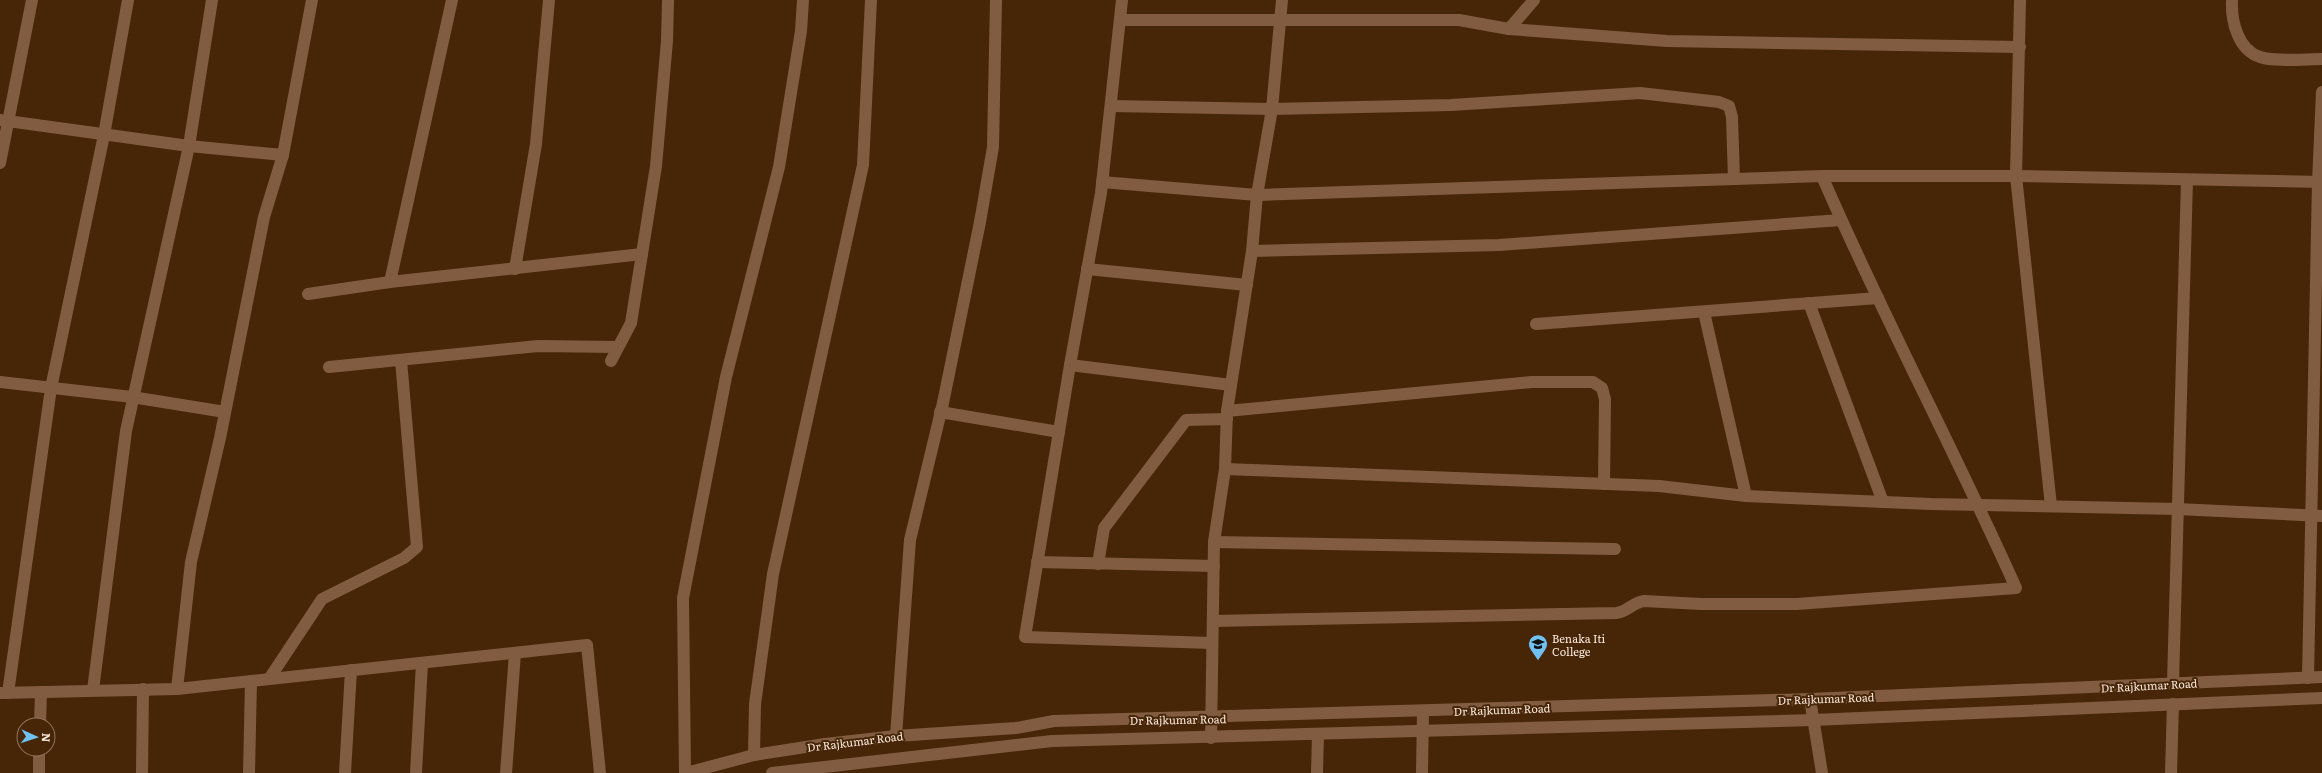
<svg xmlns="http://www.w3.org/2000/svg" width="2322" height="773" font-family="Literata,serif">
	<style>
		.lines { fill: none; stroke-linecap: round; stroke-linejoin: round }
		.street { stroke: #825c40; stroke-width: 12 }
		.secondary { stroke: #825c40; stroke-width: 12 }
		.labels { text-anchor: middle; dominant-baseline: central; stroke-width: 4; stroke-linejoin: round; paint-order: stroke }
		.poi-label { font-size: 11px; fill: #fceade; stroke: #472608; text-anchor: start }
		.street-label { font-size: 11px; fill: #fceade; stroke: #472608 }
	</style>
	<rect width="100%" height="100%" fill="#472608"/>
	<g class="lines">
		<g class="street">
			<polyline points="1122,0 1101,193 1070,365 1025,637 1212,643"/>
			<polyline points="2020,0 2016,176 2051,506"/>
			<path d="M2232 0C2231 21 2238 50 2260 57 2274 62 2306 59 2322 59"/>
			<polyline points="1121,20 1459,20 1509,29 1667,41 2020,47"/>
			<polyline points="1509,29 1534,0"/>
			<polyline points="1112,106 1272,109 1451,105 1640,93 1719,102 1729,106 1732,117 1734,179"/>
			<polyline points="0,120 189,146 283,155"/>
			<polyline points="0,163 32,0"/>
			<polyline points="1102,182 1257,195 1822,176 2016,176 2322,182"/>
			<polyline points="1252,251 1499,245 1841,220"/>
			<polyline points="515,269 536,144 549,0"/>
			<polyline points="1087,269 1247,285"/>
			<polyline points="390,282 452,0"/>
			<polyline points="308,294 390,282 642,254"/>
			<polyline points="1809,303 1883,502"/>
			<polyline points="1704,312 1746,496"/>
			<polyline points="1536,324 1878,298"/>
			<polyline points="611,361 631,323 656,166 667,41 668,0"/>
			<polyline points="1070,365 1231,385"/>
			<polyline points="329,367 538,346 618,347"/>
			<polyline points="0,382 132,397 225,412"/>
			<polyline points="1227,411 1531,382 1593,382 1602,388 1605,399 1604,484"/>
			<polyline points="940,412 1059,432"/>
			<polyline points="1225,469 1659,486 1746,496 1931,504 2177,509 2322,516"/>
			<polyline points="1214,542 1615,549"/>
			<polyline points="1037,562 1214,566"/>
			<polyline points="1098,564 1104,528 1186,420 1227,419"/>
			<path d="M1213 621 1616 613C1628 612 1633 602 1644 601L1701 604H1797L2016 588C1954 449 1882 315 1822 176"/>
			<polyline points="2308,678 2318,182 2322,92"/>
			<polyline points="269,679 322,599 404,558 417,547 401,360"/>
			<polyline points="2173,683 2187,180"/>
			<polyline points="177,689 191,562 220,438 264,217 283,155 312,0"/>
			<polyline points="93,690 126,431 189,146 212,0"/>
			<polyline points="0,693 177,689 587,645 600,773"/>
			<polyline points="8,693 51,388 104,135 128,0"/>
			<polyline points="1810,699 1822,773"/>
			<polyline points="40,725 41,692"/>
			<polyline points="896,736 910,540 943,403 980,222 993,147 996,0"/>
			<polyline points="1211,738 1214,542 1225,469 1227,411 1252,251 1257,195 1272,109 1282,0"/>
			<polyline points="754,755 755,704 773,574 863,165 871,0"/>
			<polyline points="39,773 39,749"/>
			<polyline points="142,773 143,689"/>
			<polyline points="249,773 251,681"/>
			<polyline points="345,773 351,670"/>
			<polyline points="416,773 422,663"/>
			<polyline points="506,773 515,653"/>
			<polyline points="685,773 683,598 726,377 779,167 801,31 803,0"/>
			<polyline points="1317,773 1318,734"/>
			<polyline points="1422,773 1423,711"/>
			<polyline points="2171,773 2173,704"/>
		</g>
		<g class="secondary">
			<polyline points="686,773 754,755 825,744 896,736 1016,728 1054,721 1810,699 2322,677"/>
			<polyline points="772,773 1052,741 1813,720 2322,698"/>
		</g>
	</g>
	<defs>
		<symbol id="university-pin" viewBox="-11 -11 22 30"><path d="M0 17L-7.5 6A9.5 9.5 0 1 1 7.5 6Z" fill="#70c2f4" stroke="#472608"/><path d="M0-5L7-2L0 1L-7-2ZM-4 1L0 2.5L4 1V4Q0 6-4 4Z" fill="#111"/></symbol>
	</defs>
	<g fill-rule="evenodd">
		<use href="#university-pin" x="1527" y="633" width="22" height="30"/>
	</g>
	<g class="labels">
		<g class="poi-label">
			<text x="1552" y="638">Benaka Iti<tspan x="1552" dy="13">College</tspan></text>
		</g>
		<g class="street-label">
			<text transform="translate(2149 685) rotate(-3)">Dr Rajkumar Road</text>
			<text transform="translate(1826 698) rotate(-2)">Dr Rajkumar Road</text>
			<text transform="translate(1502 709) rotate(-2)">Dr Rajkumar Road</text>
			<text transform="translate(1178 719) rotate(-1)">Dr Rajkumar Road</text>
			<text transform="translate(855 741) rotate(-7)">Dr Rajkumar Road</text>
		</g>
	</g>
	<g transform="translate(36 737) rotate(93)"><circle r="19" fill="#472608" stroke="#8f745e"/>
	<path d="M0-3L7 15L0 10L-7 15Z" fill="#70c2f4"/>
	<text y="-6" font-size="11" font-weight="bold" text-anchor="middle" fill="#fceade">N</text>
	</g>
</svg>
